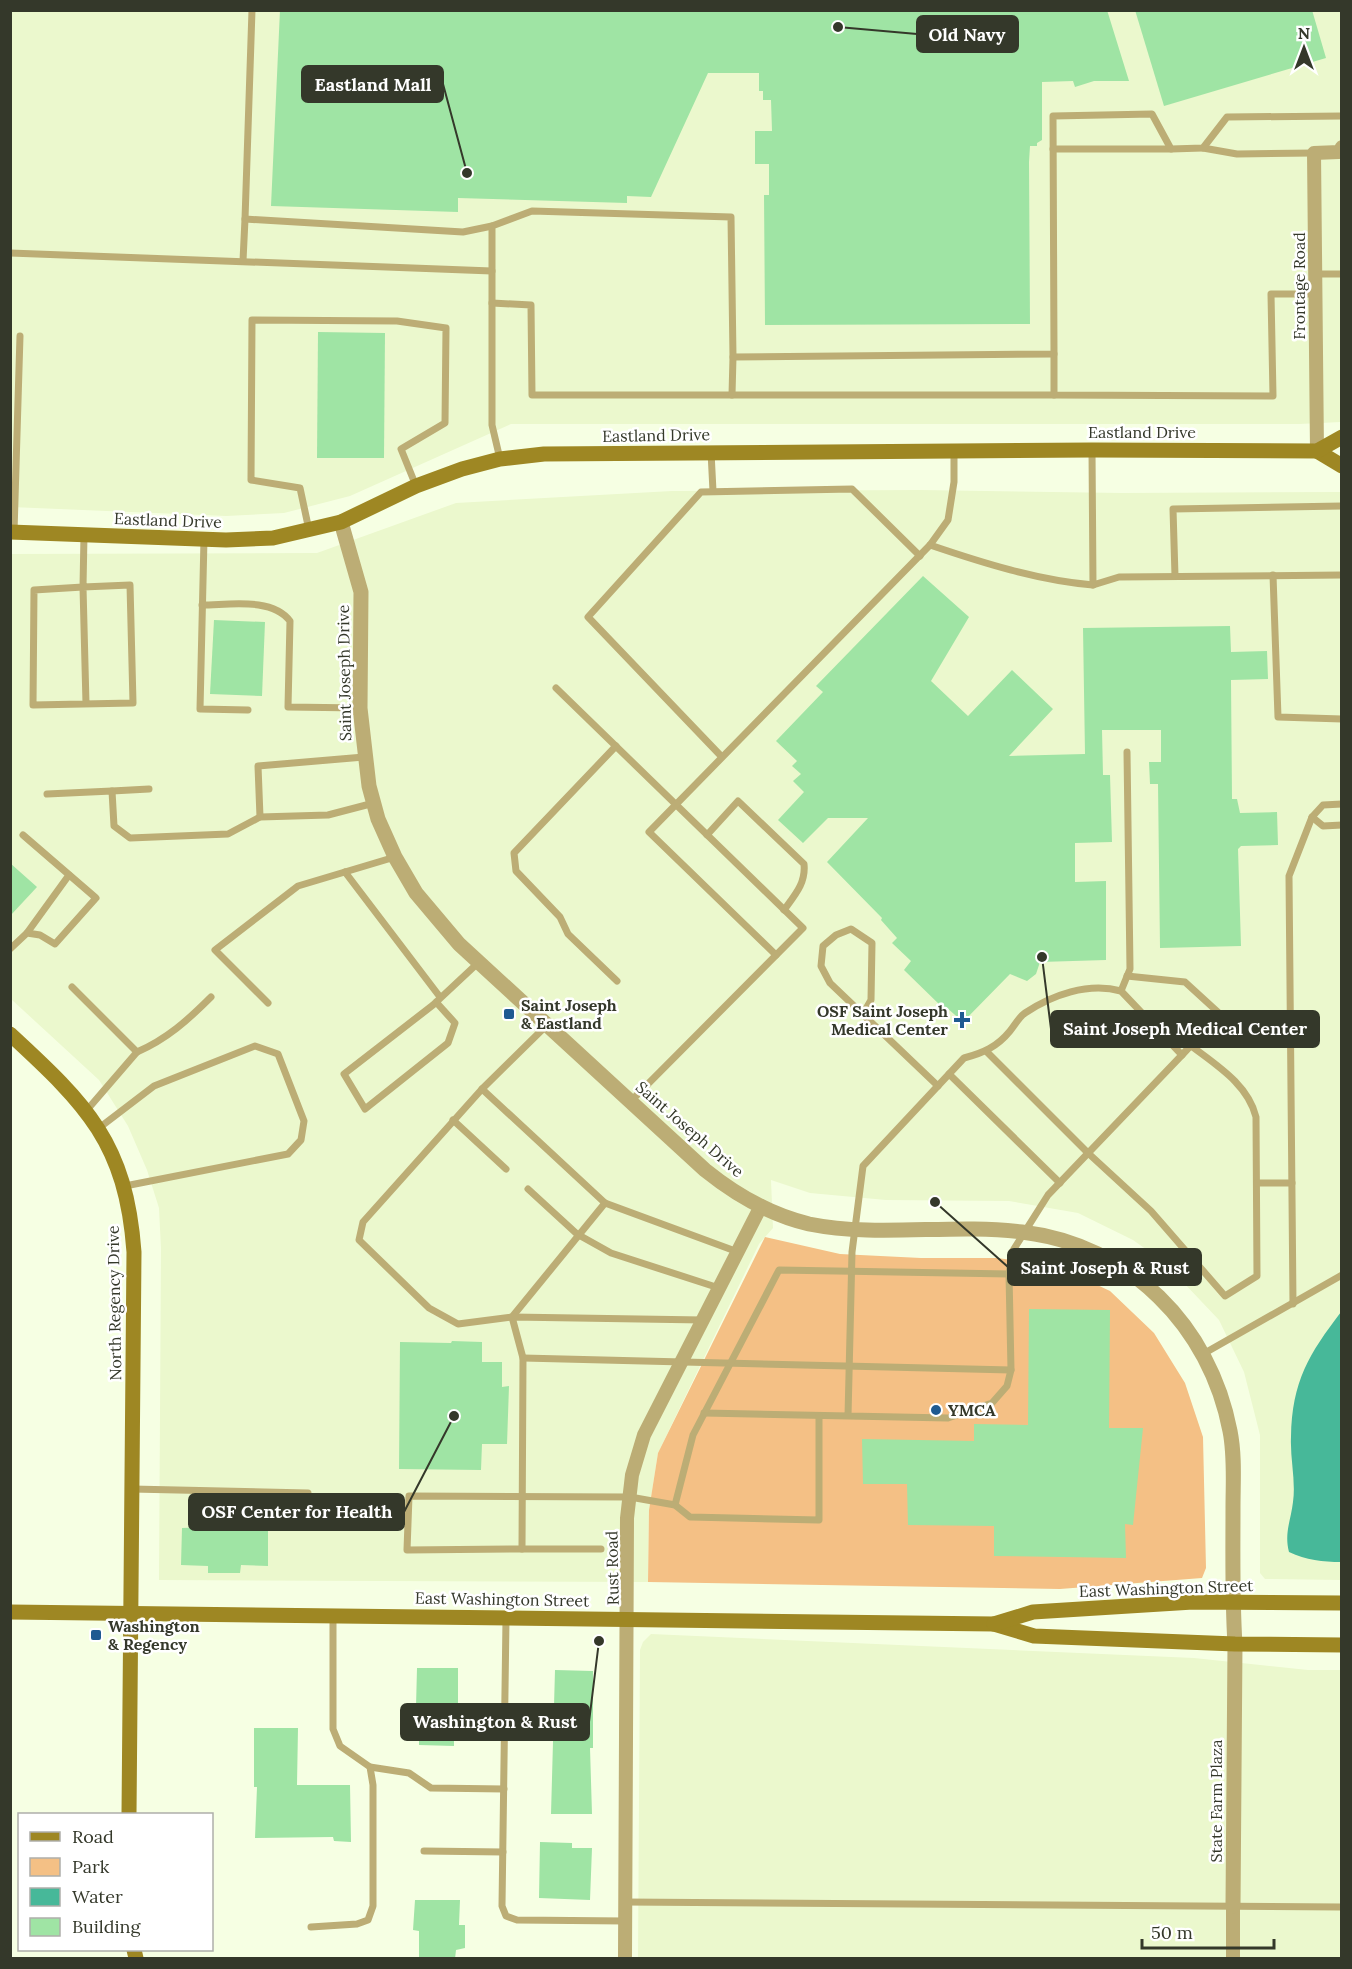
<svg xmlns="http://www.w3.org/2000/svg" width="1352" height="1969" font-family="Lora,serif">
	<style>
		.built { fill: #ebf8cd }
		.green { fill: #f4c085 }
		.water { fill: #47b899 }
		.building { fill: #9fe4a4 }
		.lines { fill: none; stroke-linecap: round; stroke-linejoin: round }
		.service { stroke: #bcad75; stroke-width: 7 }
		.minor { stroke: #bcad75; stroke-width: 14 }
		.tertiary { stroke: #bcad75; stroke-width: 15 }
		.secondary { stroke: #9e8723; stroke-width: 15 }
		.poi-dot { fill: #1e5a91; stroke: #fff; stroke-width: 2 }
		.labels { text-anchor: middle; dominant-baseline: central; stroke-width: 5; stroke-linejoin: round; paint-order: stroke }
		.street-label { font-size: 16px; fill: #34382a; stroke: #fff }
		.poi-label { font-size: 16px; font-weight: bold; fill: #34382a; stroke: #fff; text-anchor: start }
		.leader { fill: none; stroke: #34382a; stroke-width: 2 }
		.callout-dot { fill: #34382a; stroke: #fff; stroke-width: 2 }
		.callout { fill: #34382a; stroke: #34382a; stroke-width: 2 }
		.callout-label { font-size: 18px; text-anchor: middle; font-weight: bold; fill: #fff }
	</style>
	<rect width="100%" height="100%" fill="#f6ffe3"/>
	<g class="built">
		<polygon points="11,11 1341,11 1341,422 1299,424 511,424 350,496 284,513 226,516 11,507"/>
		<polygon points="920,490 1122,493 1341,492 1341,1580 1265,1579 1260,1573 1260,1435 1244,1372 1219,1320 1164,1262 1133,1240 1078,1213 1009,1201 886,1200 810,1193 771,1180 773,1228 759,1244 658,1453 649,1510 648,1582 159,1580 161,1249 159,1208 147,1170 128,1126 99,1080 11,999 10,554 317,553 456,503 672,491"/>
		<polygon points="651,1634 1194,1658 1308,1670 1341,1670 1341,1958 638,1958 640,1650 643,1642"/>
	</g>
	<polygon class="green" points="765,1237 840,1254 921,1258 997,1258 1057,1266 1110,1291 1154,1333 1185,1383 1203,1437 1206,1568 1202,1578 1060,1589 648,1582 649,1510 658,1453"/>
	<path class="water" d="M1341 1312V1562C1323 1562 1306 1560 1289 1552 1284 1533 1291 1520 1293 1502 1296 1481 1290 1459 1291 1437 1292 1381 1309 1354 1341 1312Z"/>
	<g class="building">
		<polygon points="280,10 1107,10 1129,81 1094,81 1075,87 1073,81 1042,82 1042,140 1037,143 1037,146 1030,146 1029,162 1030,324 765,325 764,195 769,195 769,164 755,164 755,131 772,131 771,100 763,100 763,91 759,91 759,73 708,73 651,197 627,196 627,203 458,198 458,212 271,206"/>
		<polygon points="1135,10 1312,10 1326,58 1164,106"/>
		<polygon points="318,332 385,333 384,458 317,458"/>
		<polygon points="923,576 969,617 931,681 968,716 1012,670 1053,709 1009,756 1085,754 1083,628 1230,626 1231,652 1267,651 1268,679 1231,680 1232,799 1237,799 1240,813 1277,812 1278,845 1241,846 1238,849 1241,946 1160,948 1158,784 1150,784 1149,762 1161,762 1161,730 1102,730 1103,775 1110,775 1112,842 1075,843 1075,882 1106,881 1106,960 1040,962 1036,974 1027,981 1010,974 963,1022 946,1007 944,1009 904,970 911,961 892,943 897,938 881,920 882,918 827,862 868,818 828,818 803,843 778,820 804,792 793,781 801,774 792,766 797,761 776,741 823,692 816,686"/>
		<polygon points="214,620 265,622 262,696 210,694"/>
		<polygon points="10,863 37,887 10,916"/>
		<polygon points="1029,1309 1110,1310 1109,1428 1143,1428 1133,1525 1125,1524 1126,1558 994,1556 994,1526 908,1525 907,1484 863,1484 862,1439 974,1441 974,1424 1028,1425"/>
		<polygon points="452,1341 482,1342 482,1362 502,1362 502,1387 509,1386 507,1444 482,1444 481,1470 399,1469 400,1342 451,1343"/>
		<polygon points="209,1519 241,1520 242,1525 268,1527 268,1566 241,1565 240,1573 208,1573 208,1566 181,1565 182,1528 208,1527"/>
		<polygon points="417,1668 458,1668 458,1706 454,1706 454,1746 419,1745 419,1707 416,1707"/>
		<polygon points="555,1670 593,1671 593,1748 590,1748 592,1814 551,1814"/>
		<polygon points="254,1728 298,1728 297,1785 350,1785 351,1842 334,1841 333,1837 255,1838 257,1787 254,1787"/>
		<polygon points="540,1842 572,1843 572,1848 592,1848 590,1900 539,1898"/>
		<polygon points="415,1900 460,1900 459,1925 465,1925 465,1948 456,1950 455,1959 419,1959 419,1931 413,1930"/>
	</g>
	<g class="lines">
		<g class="service">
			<polyline points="252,10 245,219 463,232 492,226"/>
			<polyline points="1203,148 1237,154 1314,153"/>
			<polyline points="1053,149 1171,149"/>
			<polyline points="10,253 492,271"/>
			<polyline points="243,261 245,219"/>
			<polyline points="1315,274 1342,274"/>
			<polyline points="492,303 531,305 532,395 1054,395"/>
			<polyline points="1054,354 1054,395 1273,396 1271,294 1315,294"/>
			<polyline points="732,395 733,357"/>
			<polyline points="1092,450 1093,585 1119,577 1342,575"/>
			<polyline points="711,452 713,491"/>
			<polyline points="500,459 492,425 492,226 532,211 731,217 733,357 1054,354 1053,116 1152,114 1171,149 1203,148 1227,117 1342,116"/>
			<polyline points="309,530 300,488 251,480 252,320 397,321 446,328 445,423 401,449 416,486"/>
			<polyline points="14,532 20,336"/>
			<polyline points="84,535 83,587 34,590 33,705 133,703 130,585 83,587 86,704"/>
			<polyline points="204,539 200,709 248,710"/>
			<path d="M930 545C983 563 1037 580 1093 585"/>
			<polyline points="1273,575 1278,717 1342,719"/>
			<polyline points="1175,576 1173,509 1342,506"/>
			<path d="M202 605C229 605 272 597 290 621L288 707 360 708"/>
			<polyline points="556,688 803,928 630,1102"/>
			<polyline points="616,746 514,853 516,871 560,917 568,934 617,981"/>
			<polyline points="721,756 588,617 701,492 852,489 920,556"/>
			<polyline points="112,791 149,789"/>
			<polyline points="47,794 112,791 114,826 130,838 228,834 260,817 328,815 374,803"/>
			<polyline points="1342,804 1323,805 1312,817 1323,826 1342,825"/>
			<polyline points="260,817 258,766 364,757"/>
			<path d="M707 835 738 801 804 864C806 883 795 895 784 910"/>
			<polyline points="345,872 440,997"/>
			<polyline points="27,933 69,875"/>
			<polyline points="10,949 27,933 40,935 55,944 96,898 23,835"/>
			<polyline points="776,955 649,832 930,545 948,520 954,482 954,451"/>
			<polyline points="1127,976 1185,982 1220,1014 1182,1055"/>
			<polyline points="72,987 137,1052 87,1110"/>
			<polyline points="1121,991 1130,969 1127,752"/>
			<polyline points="436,1002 455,1023 448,1043 365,1109 344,1074 433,1005 479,962"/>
			<polyline points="268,1003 215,950 298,886 395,857"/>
			<polyline points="863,1014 871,1000 872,943 851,929 836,935 823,946 821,966 830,983 938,1086"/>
			<polyline points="547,1025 482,1089 363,1222 359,1240 429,1308 458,1324 512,1317 605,1203"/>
			<path d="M137 1052C167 1039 188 1020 211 997"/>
			<path d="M987 1052 1088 1153 1151 1211 1225 1296 1257 1276 1256 1117C1248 1084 1216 1065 1190 1045"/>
			<polyline points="949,1074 1060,1183"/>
			<polyline points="482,1089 605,1203 738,1252"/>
			<polyline points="453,1120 506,1169"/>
			<polyline points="99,1128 154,1086 255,1046 278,1054 304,1121 301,1140 288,1154 125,1186"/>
			<polyline points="1257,1183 1292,1183"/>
			<polyline points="528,1189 577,1234 611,1253 719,1288"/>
			<polyline points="1293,1304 1289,876 1312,817"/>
			<polyline points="1203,1354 1342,1275"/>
			<polyline points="523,1358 1011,1370"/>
			<path d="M704 1413 948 1418 992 1403 1007 1386 1011 1370 1009 1274 1012 1252 1048 1195 1182 1055 1121 991C1088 982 1052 995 1025 1013 1019 1017 1015 1025 1010 1031 997 1047 983 1053 964 1058L863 1166 852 1252 848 1416"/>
			<polyline points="132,1489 308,1493"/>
			<polyline points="675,1505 693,1435 779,1270 1009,1274"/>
			<polyline points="522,1549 407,1550 409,1496 630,1497 675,1505 690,1517 819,1520 819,1416"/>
			<polyline points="601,1549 522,1549 523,1358 512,1317 703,1320"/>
			<polyline points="506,1619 502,1906 506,1916 517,1920 625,1921"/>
			<polyline points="370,1767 409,1773 431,1788 504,1789"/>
			<polyline points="424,1851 503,1852"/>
			<polyline points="625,1902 1342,1907"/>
			<polyline points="311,1927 357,1924 368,1920 373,1906 373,1785 370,1767 340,1746 333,1729 333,1616"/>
		</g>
		<g class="minor">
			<polyline points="1317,451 1314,153 1339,152 1342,147"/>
			<polyline points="625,1958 627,1518 632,1475 644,1435 761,1206"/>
			<polyline points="1233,1958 1233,1906"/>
		</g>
		<path class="tertiary" d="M341 522 361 592 360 708 369 786 378 819 395 857 416 893 459 944 705 1170C736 1195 771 1215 809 1224 879 1238 952 1223 1022 1232 1130 1245 1210 1326 1230 1431 1235 1456 1233 1482 1233 1508 1233 1553 1232 1598 1235 1644L1233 1906"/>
		<g class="secondary">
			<polyline points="1317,451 1342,466"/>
			<polyline points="10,532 226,540 273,538 341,522 416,486 462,469 500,459 544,454 1092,450 1317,451 1342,437"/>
			<path d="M10 1034C87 1105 126 1143 134 1252L129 1814"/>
			<polyline points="10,1612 994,1624 1034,1636 1235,1644 1342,1645"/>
			<polyline points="994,1624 1033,1612 1193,1602 1342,1603"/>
			<polyline points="134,1950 136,1958"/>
		</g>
	</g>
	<g class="poi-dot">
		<rect x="503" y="1008" width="12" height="12" rx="3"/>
		<path d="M959 1011h6v6h6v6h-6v6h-6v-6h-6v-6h6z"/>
		<circle cx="936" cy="1410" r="6"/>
		<rect x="90" y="1629" width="12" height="12" rx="3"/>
	</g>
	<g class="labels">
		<g class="street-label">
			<text transform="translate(1299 286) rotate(-90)">Frontage Road</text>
			<text x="1142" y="432">Eastland Drive</text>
			<text transform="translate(656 435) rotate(-1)">Eastland Drive</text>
			<text transform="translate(168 520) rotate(2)">Eastland Drive</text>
			<text transform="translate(344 673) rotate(-91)">Saint Joseph Drive</text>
			<text transform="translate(690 1129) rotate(41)">Saint Joseph Drive</text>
			<text transform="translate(114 1303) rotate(-91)">North Regency Drive</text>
			<text transform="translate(612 1568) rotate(-91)">Rust Road</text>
			<text transform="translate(1166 1588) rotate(-2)">East Washington Street</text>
			<text transform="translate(502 1599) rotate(1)">East Washington Street</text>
			<text transform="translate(1216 1801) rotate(-90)">State Farm Plaza</text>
		</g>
		<g class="poi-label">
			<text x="521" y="1005">Saint Joseph<tspan x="521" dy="18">&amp; Eastland</tspan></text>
			<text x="948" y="1011" text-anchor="end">OSF Saint Joseph<tspan x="948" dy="18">Medical Center</tspan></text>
			<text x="948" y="1410">YMCA</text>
			<text x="108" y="1626">Washington<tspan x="108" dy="18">&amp; Regency</tspan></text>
		</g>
	</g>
	<path class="leader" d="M838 27L917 34M467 173L443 84M1042 957L1051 1029M935 1202L1008 1267M454 1416L404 1512M599 1641L589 1722"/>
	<g class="callout-dot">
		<circle cx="838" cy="27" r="6"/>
		<circle cx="467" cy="173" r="6"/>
		<circle cx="1042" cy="957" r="6"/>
		<circle cx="935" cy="1202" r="6"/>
		<circle cx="454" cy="1416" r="6"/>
		<circle cx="599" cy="1641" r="6"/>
	</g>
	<g class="callout">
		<rect x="917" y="16" width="101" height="36" rx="6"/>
		<rect x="302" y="66" width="141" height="36" rx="6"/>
		<rect x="1051" y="1011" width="268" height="36" rx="6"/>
		<rect x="1008" y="1249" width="193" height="36" rx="6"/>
		<rect x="189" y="1494" width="215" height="36" rx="6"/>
		<rect x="401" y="1704" width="188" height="36" rx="6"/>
	</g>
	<g class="callout-label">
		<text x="967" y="41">Old Navy</text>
		<text x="373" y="91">Eastland Mall</text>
		<text x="1185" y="1035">Saint Joseph Medical Center</text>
		<text x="1105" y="1274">Saint Joseph &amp; Rust</text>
		<text x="297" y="1518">OSF Center for Health</text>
		<text x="495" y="1728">Washington &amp; Rust</text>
	</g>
	<rect width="1352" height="1969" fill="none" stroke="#34382a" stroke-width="24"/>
	<rect x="18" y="1813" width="195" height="138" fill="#ffffff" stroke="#aeafaa" stroke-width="1.5"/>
	<rect x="30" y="1832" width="30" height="9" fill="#9e8723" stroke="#aeafaa" stroke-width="1.5"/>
	<text x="72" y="1843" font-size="18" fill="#34382a">Road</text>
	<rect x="30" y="1858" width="30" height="18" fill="#f4c085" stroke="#aeafaa" stroke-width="1.5"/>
	<text x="72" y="1873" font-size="18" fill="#34382a">Park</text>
	<rect x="30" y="1888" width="30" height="18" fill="#47b899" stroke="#aeafaa" stroke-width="1.5"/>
	<text x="72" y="1903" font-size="18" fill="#34382a">Water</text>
	<rect x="30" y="1918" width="30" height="18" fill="#9fe4a4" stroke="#aeafaa" stroke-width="1.5"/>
	<text x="72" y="1933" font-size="18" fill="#34382a">Building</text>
	<g transform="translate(1304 48)" stroke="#ffffff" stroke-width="4.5" paint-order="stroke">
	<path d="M0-4.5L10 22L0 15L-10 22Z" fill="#34382a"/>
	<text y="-9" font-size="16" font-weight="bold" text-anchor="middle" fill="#34382a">N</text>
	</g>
	<path d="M1142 1939v9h132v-9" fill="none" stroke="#34382a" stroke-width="3"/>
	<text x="1151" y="1939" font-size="18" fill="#34382a" stroke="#ffffff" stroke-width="4.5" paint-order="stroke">50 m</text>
</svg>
